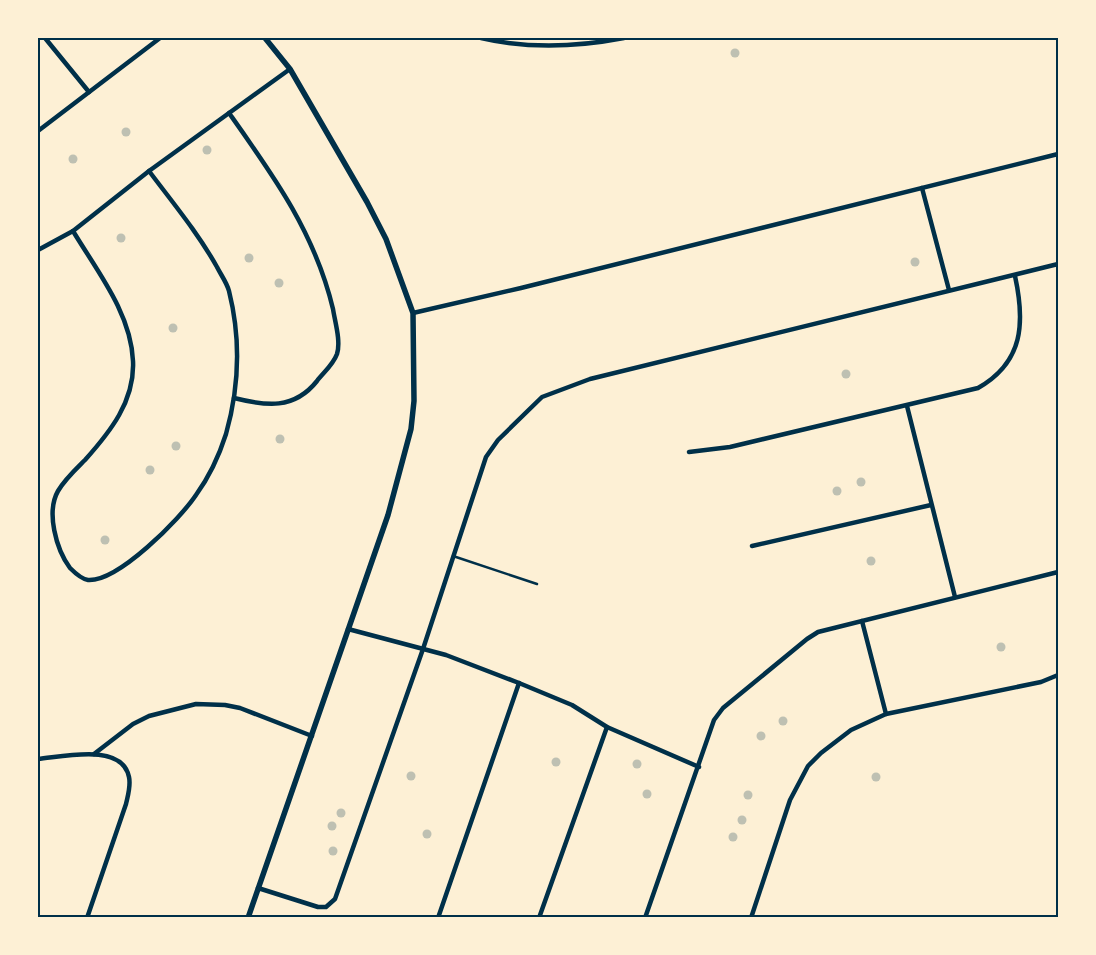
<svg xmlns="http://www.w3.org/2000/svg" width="1096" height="955" font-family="'Asap Condensed',sans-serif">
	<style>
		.building { fill: #bec0b2 }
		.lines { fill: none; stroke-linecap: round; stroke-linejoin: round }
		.service { stroke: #003049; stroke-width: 2.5 }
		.minor { stroke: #003049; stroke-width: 4.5 }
		.tertiary { stroke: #003049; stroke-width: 5.5 }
		.neatline { fill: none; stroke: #003049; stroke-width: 2 }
	</style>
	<rect width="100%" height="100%" fill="#fdf0d5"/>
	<g class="building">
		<circle cx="735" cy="53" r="4.5"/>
		<circle cx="126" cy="132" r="4.5"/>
		<circle cx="207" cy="150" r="4.5"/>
		<circle cx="73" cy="159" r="4.5"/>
		<circle cx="121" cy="238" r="4.5"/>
		<circle cx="249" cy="258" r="4.5"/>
		<circle cx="915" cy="262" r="4.5"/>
		<circle cx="279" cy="283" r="4.5"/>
		<circle cx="173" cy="328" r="4.5"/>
		<circle cx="846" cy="374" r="4.5"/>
		<circle cx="280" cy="439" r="4.5"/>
		<circle cx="176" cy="446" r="4.5"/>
		<circle cx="150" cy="470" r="4.5"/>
		<circle cx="861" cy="482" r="4.5"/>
		<circle cx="837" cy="491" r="4.5"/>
		<circle cx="105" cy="540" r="4.5"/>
		<circle cx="871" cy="561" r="4.5"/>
		<circle cx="1001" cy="647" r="4.5"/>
		<circle cx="783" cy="721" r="4.5"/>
		<circle cx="761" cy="736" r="4.5"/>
		<circle cx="556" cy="762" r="4.5"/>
		<circle cx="637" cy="764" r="4.5"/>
		<circle cx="411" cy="776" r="4.5"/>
		<circle cx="876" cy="777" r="4.5"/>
		<circle cx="647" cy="794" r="4.5"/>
		<circle cx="748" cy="795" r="4.5"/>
		<circle cx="341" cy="813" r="4.5"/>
		<circle cx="742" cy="820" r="4.5"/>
		<circle cx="332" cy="826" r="4.5"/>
		<circle cx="427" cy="834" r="4.5"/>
		<circle cx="733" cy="837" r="4.5"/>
		<circle cx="333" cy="851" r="4.5"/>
	</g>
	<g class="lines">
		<polyline class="service" points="453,556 537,584"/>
		<g class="minor">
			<polyline points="45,38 89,92"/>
			<path d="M481 38C528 49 577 47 624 38"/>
			<path d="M229 113C273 175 315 233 333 309 335 322 341 341 337 354 333 365 323 373 317 381 294 410 266 406 234 398"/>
			<polyline points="38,131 160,38"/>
			<polyline points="922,188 949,290"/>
			<path d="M73 231C97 271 131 313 133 361 135 401 110 432 85 460 76 469 65 479 58 491 46 512 56 549 70 568 75 573 81 579 88 580 118 582 180 519 196 495 209 477 219 456 226 434 239 388 241 339 229 291 227 283 221 275 217 267 198 233 173 203 149 171"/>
			<polyline points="38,250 73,231 149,171 290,69"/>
			<polyline points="413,313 521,288 1058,154"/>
			<polyline points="907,406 955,597"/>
			<path d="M689 452 730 447 978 388C1024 362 1025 322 1015 276"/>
			<polyline points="752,546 931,505"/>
			<polyline points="862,621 886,714"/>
			<polyline points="348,629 446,655 519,683 572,705 607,727 699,767"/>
			<polyline points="94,754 133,724 149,716 196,704 225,705 240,708 312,736"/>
			<path d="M38 759C62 757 122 742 129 777 131 786 128 795 126 804L87 918"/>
			<polyline points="258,888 318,907 326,907 335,899 423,649 486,457 498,440 542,397 590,379 1058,264"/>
			<polyline points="438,918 519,683"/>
			<polyline points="539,918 607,727"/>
			<polyline points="645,918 714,720 723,708 807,639 818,632 1058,572"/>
			<polyline points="751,918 790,800 808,766 821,753 851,730 886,714 1041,682 1058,675"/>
		</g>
		<polyline class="tertiary" points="248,918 388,515 411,429 414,401 413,313 386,239 367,202 290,69 265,38"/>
	</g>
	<rect width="1096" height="955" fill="none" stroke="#fdf0d5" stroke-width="78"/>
	<rect x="39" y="39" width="1018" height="877" class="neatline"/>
</svg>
